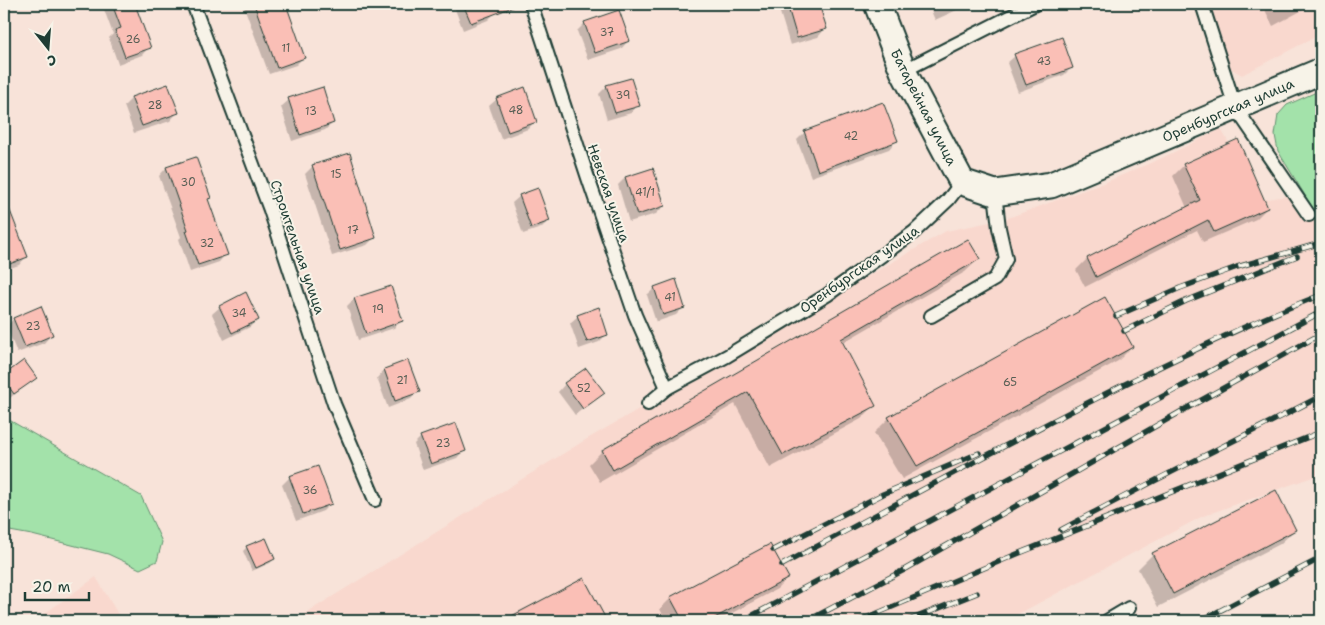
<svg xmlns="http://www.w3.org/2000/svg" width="1325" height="625" font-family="'Shantell Sans',sans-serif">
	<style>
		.built { fill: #f9d8ce }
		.green { fill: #a3e2aa; stroke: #61906f }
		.shadow { fill: #0003 }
		.building { fill: #fabfb6; stroke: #1f3d34 }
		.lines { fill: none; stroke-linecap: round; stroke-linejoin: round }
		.lane-casing { stroke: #1f3d34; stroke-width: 16 }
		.street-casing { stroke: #1f3d34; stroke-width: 29 }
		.lane { stroke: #f7f3e8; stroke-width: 12 }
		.street { stroke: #f7f3e8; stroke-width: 25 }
		.rail-casing { stroke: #1f3d34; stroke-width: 5.5 }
		.rail { stroke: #f7f3e8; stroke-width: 4; stroke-dasharray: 11; stroke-linecap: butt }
		.labels { text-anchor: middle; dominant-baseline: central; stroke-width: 4; stroke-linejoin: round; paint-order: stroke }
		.number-label { font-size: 11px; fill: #565e54 }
		.street-label { font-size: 14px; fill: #1f3d34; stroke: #f7f3e8 }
	</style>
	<rect width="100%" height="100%" fill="#f8e3d9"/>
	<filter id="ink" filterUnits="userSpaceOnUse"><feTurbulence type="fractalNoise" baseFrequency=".02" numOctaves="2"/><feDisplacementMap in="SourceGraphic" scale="10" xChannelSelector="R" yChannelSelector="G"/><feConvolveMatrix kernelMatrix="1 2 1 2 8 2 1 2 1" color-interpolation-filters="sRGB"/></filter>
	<g filter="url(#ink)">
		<g class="built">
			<polygon points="1199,4 1321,4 1321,34 1242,75 1218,61"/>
			<polygon points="1221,129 1261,200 1321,191 1321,474 1203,516 1005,621 293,621 582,442 946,231 1005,219 1106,182 1162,158"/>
			<polygon points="96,577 122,621 34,621"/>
		</g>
		<g class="green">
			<polygon points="1321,90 1321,215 1312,207 1278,151 1275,135 1278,115 1287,105"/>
			<polygon points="4,417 141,496 162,542 157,561 140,569 108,554 32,535 4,530"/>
		</g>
		<g class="shadow">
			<polygon points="102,4 134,4 149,47 142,55 118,64 109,38 113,34"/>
			<polygon points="243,4 284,4 292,30 304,57 296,65 269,74"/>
			<polygon points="453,4 492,4 495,13 488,20 463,30"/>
			<polygon points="780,4 818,4 825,29 818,37 790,45 778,6"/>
			<polygon points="928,4 970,4 935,20"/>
			<polygon points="1262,4 1314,4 1273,26"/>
			<polygon points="585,23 628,41 621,49 588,60 577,31"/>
			<polygon points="1015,56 1072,67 1064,75 1018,92 1007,63"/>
			<polygon points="607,86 638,105 631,113 607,120 599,94"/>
			<polygon points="132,98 177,113 170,121 134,133 124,106"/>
			<polygon points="497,99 535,121 528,129 501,139 489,106"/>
			<polygon points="289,100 333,123 325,130 292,141 281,107"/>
			<polygon points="805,132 896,141 889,149 811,177 797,140"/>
			<polygon points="349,154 375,237 367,245 332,256 305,174 312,167"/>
			<polygon points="1184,165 1267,208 1256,219 1203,242 1197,230 1085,287 1076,270 1087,259 1187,208 1173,176"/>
			<polygon points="166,168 207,200 226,254 219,262 190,272 179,239 181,237 159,176"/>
			<polygon points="625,178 664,206 656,214 629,222 618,185"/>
			<polygon points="520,196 548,221 541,228 523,234 512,203"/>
			<polygon points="4,209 26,257 19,265 4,270"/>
			<polygon points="968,241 979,259 965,272 842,343 875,405 861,419 770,468 735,404 600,482 589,464 602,451"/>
			<polygon points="655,288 684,307 676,315 656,322 647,295"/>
			<polygon points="354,299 401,321 394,328 358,340 347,306"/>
			<polygon points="1104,299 1132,347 1118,361 902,479 874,433 889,418"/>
			<polygon points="220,307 257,319 250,327 224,340 212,314"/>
			<polygon points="578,316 607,334 599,342 579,349 570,323"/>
			<polygon points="14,319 51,335 44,343 17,353 6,326"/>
			<polygon points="407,361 418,391 411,399 388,408 377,378 384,370"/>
			<polygon points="24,362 35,378 6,401 4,398 4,377"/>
			<polygon points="565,384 603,393 575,415 558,392"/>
			<polygon points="421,437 464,450 457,458 423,470 414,444"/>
			<polygon points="290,477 330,504 323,511 296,521 282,485"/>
			<polygon points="1295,530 1280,544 1158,607 1138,569 1153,554"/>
			<polygon points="247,547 274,559 270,563 252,571 243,551"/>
			<polygon points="788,578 777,589 717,621 666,621 660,609 671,598"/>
			<polygon points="584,580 606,621 505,621"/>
		</g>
		<g class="building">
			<polygon points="112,4 135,4 151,48 125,57 115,30 121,28"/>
			<polygon points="254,4 286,4 305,58 277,68"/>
			<polygon points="463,4 517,4 518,5 471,23"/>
			<polygon points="787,4 819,4 827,29 797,38"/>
			<polygon points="619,10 630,41 595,53 584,22"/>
			<polygon points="1062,37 1073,68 1026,85 1014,54"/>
			<polygon points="631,78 640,106 615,113 606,85"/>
			<polygon points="168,84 179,113 142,126 131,97"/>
			<polygon points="323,87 334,123 300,135 288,98"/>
			<polygon points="525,87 537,122 508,132 496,98"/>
			<polygon points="883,102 898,141 818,171 804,131"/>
			<polygon points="1238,139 1268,208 1214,232 1208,220 1096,277 1087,258 1200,200 1183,164"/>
			<polygon points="350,153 376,238 340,250 312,165"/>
			<polygon points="196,157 211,198 208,199 228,255 198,265 186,231 188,230 166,167"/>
			<polygon points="653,168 665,206 637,215 625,177"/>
			<polygon points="538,188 550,221 531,228 519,195"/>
			<polygon points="4,198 5,198 28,257 4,266"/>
			<polygon points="968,239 980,259 841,339 876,406 783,455 748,392 613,470 602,450"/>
			<polygon points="676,279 685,308 663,315 654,287"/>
			<polygon points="391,286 403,321 366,334 354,298"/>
			<polygon points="246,292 259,320 232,333 219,306"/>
			<polygon points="1105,297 1133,347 917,466 888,417"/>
			<polygon points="41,306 53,335 25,347 13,318"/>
			<polygon points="599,307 608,335 587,342 577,315"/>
			<polygon points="24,360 37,378 14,394 4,380 4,375"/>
			<polygon points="408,360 420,392 395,401 384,369"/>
			<polygon points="586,368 605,393 583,409 564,383"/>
			<polygon points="456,423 466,451 431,464 420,436"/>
			<polygon points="318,466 332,504 303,514 289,476"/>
			<polygon points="1276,490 1296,530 1173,594 1152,553"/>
			<polygon points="266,538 275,559 256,568 246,546"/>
			<polygon points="770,544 789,578 709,621 683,621 670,597"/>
			<polygon points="584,578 607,621 502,621"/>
		</g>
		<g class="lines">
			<defs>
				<g id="lane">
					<polyline points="193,4 270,210 334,404 375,500"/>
					<polyline points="531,4 588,178 635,315 667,388"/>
					<polyline points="1202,4 1235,107 1309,215"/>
					<polyline points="903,71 1035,4"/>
					<polyline points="931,316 995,279 1006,259 999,228 995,193"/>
					<polyline points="648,404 667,388 727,356 827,295 914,232 948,200 962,182"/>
					<polyline points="1107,621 1129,608"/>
				</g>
				<polyline id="street" points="877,4 903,71 962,182 995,193 1051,185 1321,71"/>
			</defs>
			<use href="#lane" class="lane-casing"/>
			<use href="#street" class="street-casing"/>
			<use href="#lane" class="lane"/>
			<use href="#street" class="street"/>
			<defs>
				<g id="rail">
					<polyline points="1116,316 1180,288 1237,267 1321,243"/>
					<polyline points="1124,331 1186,301 1297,256"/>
					<path d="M1061 530C1147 483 1235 441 1321 396"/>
					<polyline points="773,550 883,494 979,453"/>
					<path d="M782 565C895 505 1007 443 1121 386 1187 353 1253 321 1321 295"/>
					<polyline points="742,621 1321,312"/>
					<polyline points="807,621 904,570 1189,407 1321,334"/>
					<polyline points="859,621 1017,554 1321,432"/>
					<polyline points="907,621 977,593"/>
					<polyline points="1200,621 1321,558"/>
				</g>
			</defs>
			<use href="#rail" class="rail-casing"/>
			<use href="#rail" class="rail"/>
		</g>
	</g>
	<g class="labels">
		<g class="number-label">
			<text x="607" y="32">37</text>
			<text x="133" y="39">26</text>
			<text x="286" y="48">11</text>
			<text x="1044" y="61">43</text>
			<text x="623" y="95">39</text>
			<text x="155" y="105">28</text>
			<text x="516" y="110">48</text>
			<text x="311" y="111">13</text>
			<text x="851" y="136">42</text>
			<text x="336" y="174">15</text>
			<text x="188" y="182">30</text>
			<text x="645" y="192">41/1</text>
			<text x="353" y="230">17</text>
			<text x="207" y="243">32</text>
			<text x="670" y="297">41</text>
			<text x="378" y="309">19</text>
			<text x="239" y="313">34</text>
			<text x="33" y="326">23</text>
			<text x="402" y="380">21</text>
			<text x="1010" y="382">65</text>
			<text x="584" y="388">52</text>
			<text x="443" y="443">23</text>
			<text x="310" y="490">36</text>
		</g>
		<g class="street-label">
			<text transform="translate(924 107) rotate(63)">Батарейная улица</text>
			<text transform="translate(1228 110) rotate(-23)">Оренбургская улица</text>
			<text transform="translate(609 193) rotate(71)">Невская улица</text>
			<text transform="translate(298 247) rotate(71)">Строительная улица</text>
			<text transform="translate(859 269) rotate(-35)">Оренбургская улица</text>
		</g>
	</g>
	<rect width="1325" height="625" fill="none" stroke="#f7f3e8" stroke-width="20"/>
	<rect x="10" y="10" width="1305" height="605" fill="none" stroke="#1f3d34" stroke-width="2" filter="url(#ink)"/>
	<g transform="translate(48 48) rotate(163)" stroke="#f7f3e8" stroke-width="4" paint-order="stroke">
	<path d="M0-4L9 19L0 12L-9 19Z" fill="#1f3d34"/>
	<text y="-8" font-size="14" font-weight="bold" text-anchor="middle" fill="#1f3d34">С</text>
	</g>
	<path d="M25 592v8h64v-8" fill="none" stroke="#1f3d34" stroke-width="2.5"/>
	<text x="32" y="592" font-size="15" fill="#1f3d34" stroke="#f7f3e8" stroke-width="4" paint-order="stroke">20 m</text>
</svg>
